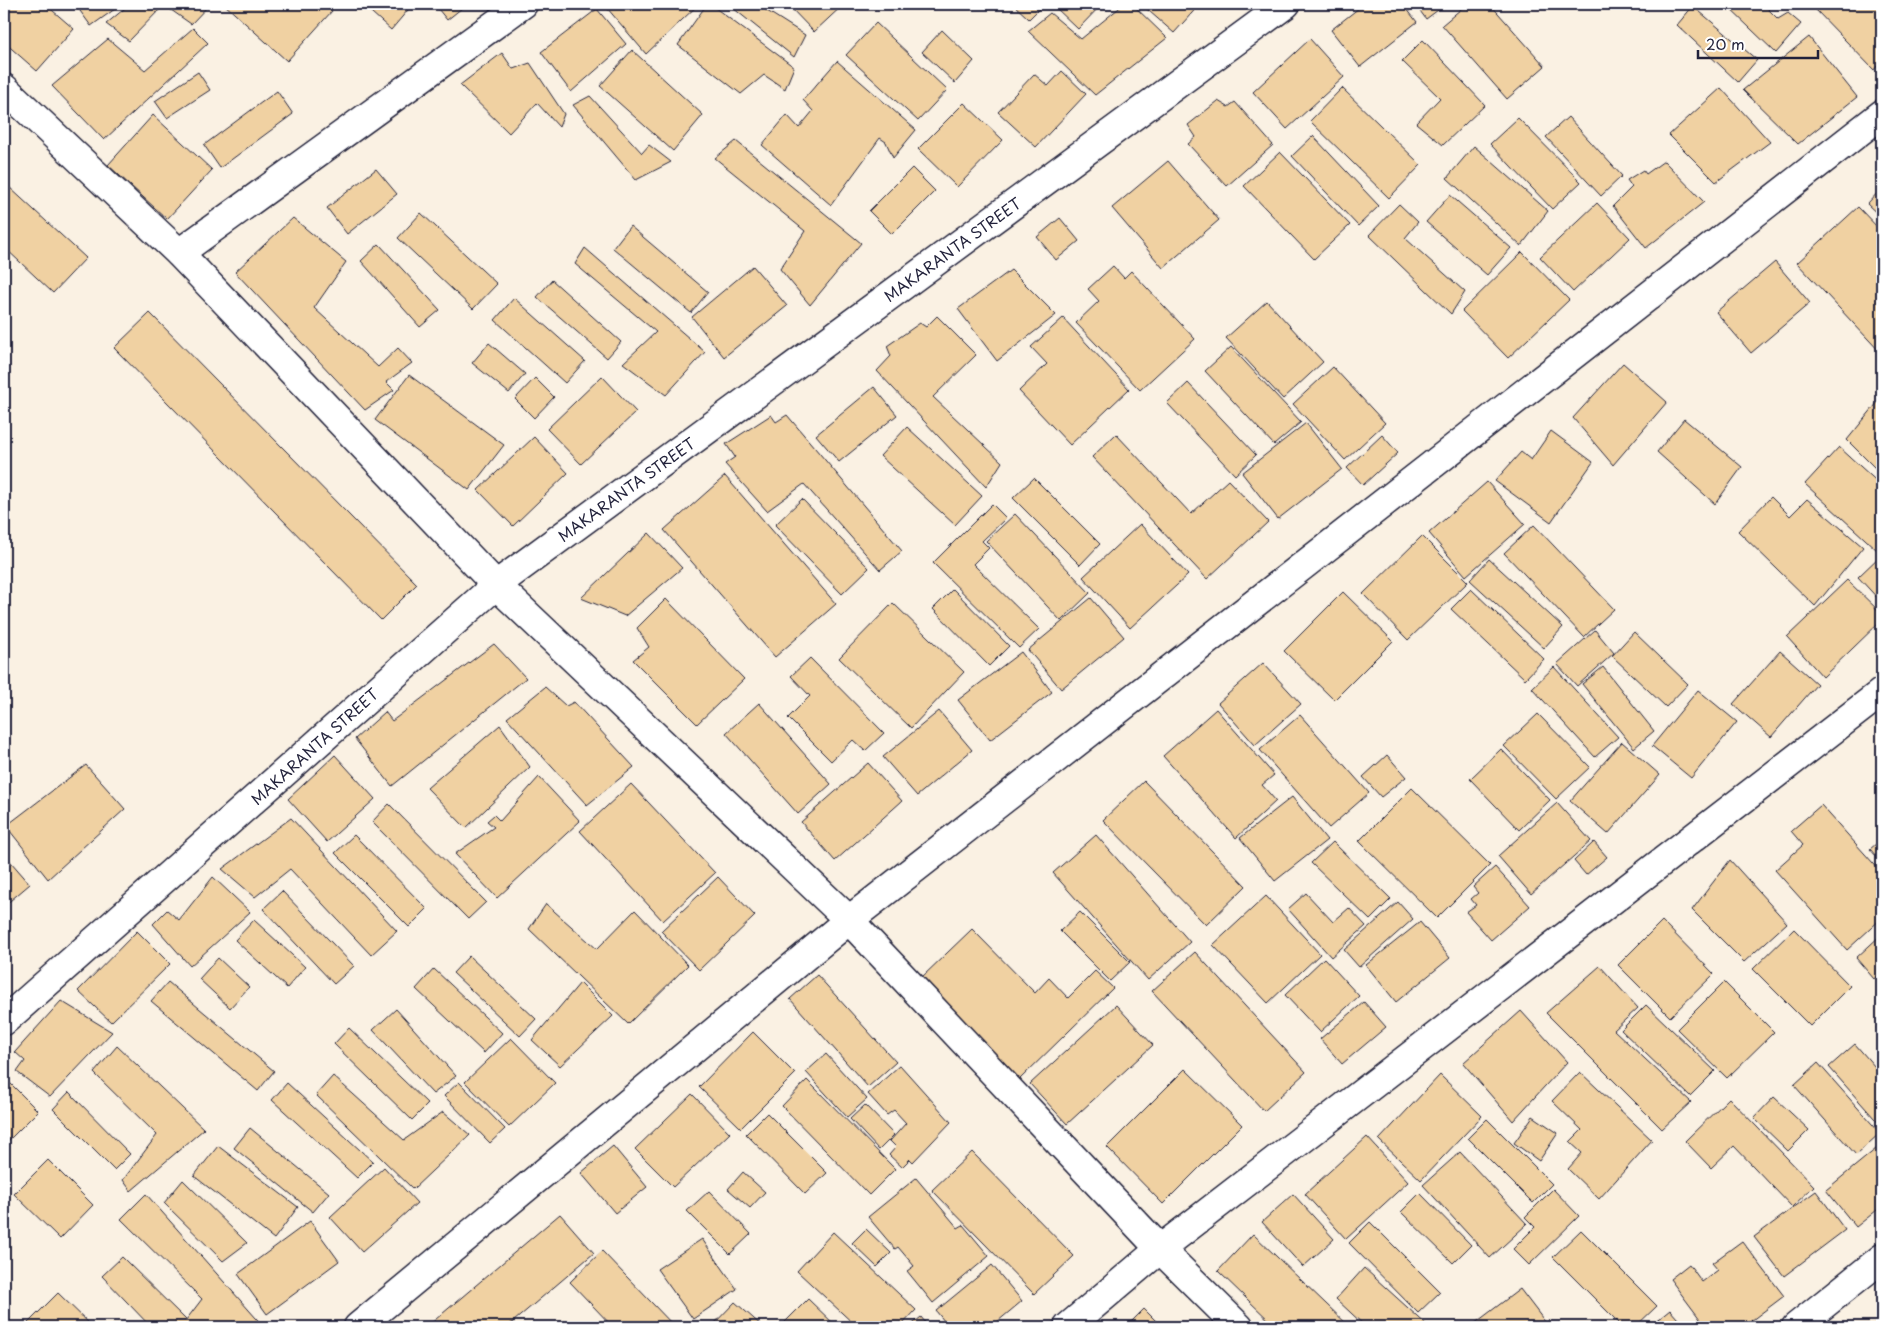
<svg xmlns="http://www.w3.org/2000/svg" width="1886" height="1331" font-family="'Playpen Sans',sans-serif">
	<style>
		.building { fill: #f0d1a2; stroke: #22223b }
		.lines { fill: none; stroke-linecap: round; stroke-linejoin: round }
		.minor-casing { stroke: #22223b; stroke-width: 31 }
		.minor { stroke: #fff; stroke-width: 28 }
		.labels { text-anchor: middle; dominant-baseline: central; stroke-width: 5; stroke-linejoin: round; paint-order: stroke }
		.street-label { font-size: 15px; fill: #22223b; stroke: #fff }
	</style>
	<rect width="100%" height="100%" fill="#faf1e3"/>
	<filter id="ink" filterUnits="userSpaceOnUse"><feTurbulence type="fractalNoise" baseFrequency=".02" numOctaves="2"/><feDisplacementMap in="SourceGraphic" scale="10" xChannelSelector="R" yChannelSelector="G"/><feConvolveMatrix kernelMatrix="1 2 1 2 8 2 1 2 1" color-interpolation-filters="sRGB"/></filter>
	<g filter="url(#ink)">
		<g class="building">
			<polygon points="4,4 45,4 74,29 37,71 4,42"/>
			<polygon points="75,4 122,4 91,26"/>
			<polygon points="130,4 208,4 209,5 191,24 164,5 129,41 106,24"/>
			<polygon points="224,4 324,4 332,11 287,61"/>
			<polygon points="362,4 413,4 391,30"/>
			<polygon points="434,4 467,4 447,20"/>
			<polygon points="612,4 699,4 646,54 607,8"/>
			<polygon points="707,4 710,4 794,67 785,89 764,75 741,94 678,45"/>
			<polygon points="728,4 756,4 805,35 794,57"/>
			<polygon points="787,4 844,4 814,32"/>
			<polygon points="1013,4 1044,4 1029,19"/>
			<polygon points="1057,4 1102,4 1078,29 1054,6"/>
			<polygon points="1124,4 1132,4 1167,38 1095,95 1028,31 1050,13 1081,39"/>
			<polygon points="1141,4 1200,4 1174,33"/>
			<polygon points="1364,4 1403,4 1417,22 1360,67 1331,30"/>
			<polygon points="1415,4 1446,4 1426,19"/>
			<polygon points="1467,4 1490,4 1545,66 1507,99 1442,25"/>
			<polygon points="1725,4 1763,4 1778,19 1788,13 1801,24 1776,53"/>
			<polygon points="1817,4 1882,4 1882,60 1874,70 1814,8"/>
			<polygon points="1693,6 1757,60 1738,82 1677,25"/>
			<polygon points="597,9 626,44 571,92 541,52"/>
			<polygon points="876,23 947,90 918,121 846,55"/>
			<polygon points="193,28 208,43 104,140 52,86 108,39 145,70"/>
			<polygon points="942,30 974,61 955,83 922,52"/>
			<polygon points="1809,37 1857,97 1798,144 1743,90"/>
			<polygon points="1310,39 1344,77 1287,129 1253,92"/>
			<polygon points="1423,40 1485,105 1443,145 1416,123 1440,98 1402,61"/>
			<polygon points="632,50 703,115 673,151 600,86"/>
			<polygon points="502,53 513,69 530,63 564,114 559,127 537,103 509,133 460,85"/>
			<polygon points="837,61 916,130 893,158 886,142 880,138 831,205 762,145 787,115 799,128 813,111 803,100"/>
			<polygon points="1062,71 1086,94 1036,147 998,112 1034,74 1048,86"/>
			<polygon points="198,72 210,90 167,118 155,101"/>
			<polygon points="1342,88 1421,165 1389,198 1310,121"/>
			<polygon points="1721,88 1770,142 1716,182 1669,135"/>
			<polygon points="277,91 293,114 220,168 204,145"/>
			<polygon points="590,96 642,153 649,145 671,162 636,180 573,105"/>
			<polygon points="1218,101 1228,107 1235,102 1273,145 1227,186 1188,144 1196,137 1188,125"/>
			<polygon points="964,103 1003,140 957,187 918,149"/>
			<polygon points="153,115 212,170 167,219 108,165"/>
			<polygon points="1568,117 1622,176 1601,196 1546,137"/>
			<polygon points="1518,118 1581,182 1552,209 1490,144"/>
			<polygon points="1313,136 1379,206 1358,226 1292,156"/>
			<polygon points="736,141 861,243 810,305 780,269 805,231 715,158"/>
			<polygon points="1474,146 1548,211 1521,246 1447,178"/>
			<polygon points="1280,152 1350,225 1314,259 1244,186"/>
			<polygon points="1168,161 1219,220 1163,268 1112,208"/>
			<polygon points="1664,161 1704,202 1646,248 1613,206 1632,187 1627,180 1643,170 1646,174"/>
			<polygon points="912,168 935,191 892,234 869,211"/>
			<polygon points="376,169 397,194 347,234 327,208"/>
			<polygon points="8,186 86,258 53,293 4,247 4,190"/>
			<polygon points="1882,188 1882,218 1867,204"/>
			<polygon points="1450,195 1511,248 1487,275 1426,222"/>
			<polygon points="1597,203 1630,238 1573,292 1540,257"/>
			<polygon points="1399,204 1418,222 1405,238 1465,292 1451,314 1369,235"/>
			<polygon points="1858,207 1882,232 1882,354 1797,263"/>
			<polygon points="421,213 497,284 473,309 398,238"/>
			<polygon points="293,218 346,262 314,308 378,367 398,348 412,363 386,382 394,390 365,410 235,272"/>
			<polygon points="1060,218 1079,241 1056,260 1037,237"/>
			<polygon points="630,226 708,292 691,313 613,248"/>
			<polygon points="379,244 440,310 420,327 361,261"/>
			<polygon points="585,248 705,352 666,395 623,363 656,332 575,264"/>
			<polygon points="1522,252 1569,300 1508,358 1462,311"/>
			<polygon points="1775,262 1810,303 1751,353 1716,312"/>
			<polygon points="753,266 787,306 724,357 692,317"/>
			<polygon points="1113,266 1124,278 1131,271 1195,339 1140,390 1076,323 1099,301 1088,289"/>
			<polygon points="1011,270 1056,315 997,361 958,309"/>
			<polygon points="552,280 621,342 607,358 537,297"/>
			<polygon points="514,298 585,361 565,383 495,320"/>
			<polygon points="1267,301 1323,362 1283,399 1226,338"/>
			<polygon points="150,313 417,584 381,620 114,348"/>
			<polygon points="937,316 976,355 933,397 1002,462 986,487 877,371 891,356 887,346 920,323 926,327"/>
			<polygon points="1063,318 1129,389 1070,445 1019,391 1047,364 1031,347"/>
			<polygon points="489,343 525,374 509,393 472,363"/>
			<polygon points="1231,347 1301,422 1274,445 1205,371"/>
			<polygon points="1623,363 1667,402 1613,465 1573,418"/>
			<polygon points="1333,367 1385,423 1345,460 1293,404"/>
			<polygon points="409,375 504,445 469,490 375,420"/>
			<polygon points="602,376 636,412 581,464 547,429"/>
			<polygon points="535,378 554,397 534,418 515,399"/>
			<polygon points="1188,383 1256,455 1235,475 1167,403"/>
			<polygon points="874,387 897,415 839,462 816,435"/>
			<polygon points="1878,402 1882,406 1882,475 1847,440"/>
			<polygon points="771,415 776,422 787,415 902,551 880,570 804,484 767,511 725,464 735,457 726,444"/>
			<polygon points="1684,419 1742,467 1715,504 1657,452"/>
			<polygon points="1306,423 1342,469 1278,519 1242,473"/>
			<polygon points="907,427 982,496 955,525 880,456"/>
			<polygon points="1551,431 1593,462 1551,522 1495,481 1521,452 1531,460"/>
			<polygon points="1116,434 1191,514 1228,480 1268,522 1207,579 1092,457"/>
			<polygon points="1382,435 1398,453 1363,485 1347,468"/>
			<polygon points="534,437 568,473 513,526 478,490"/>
			<polygon points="1839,447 1882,486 1882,544 1877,550 1805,484"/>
			<polygon points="725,476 836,604 775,657 664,530"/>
			<polygon points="1034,478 1100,544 1080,565 1013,498"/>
			<polygon points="1487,482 1525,524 1466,576 1429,533"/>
			<polygon points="1771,497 1790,516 1807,499 1863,547 1815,606 1738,531"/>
			<polygon points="802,499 869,568 842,594 775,525"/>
			<polygon points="992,504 1006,518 982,541 989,548 973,564 1039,629 1019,648 933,563"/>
			<polygon points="1015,514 1090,593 1061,621 986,541"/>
			<polygon points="1140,524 1188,575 1130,628 1083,577"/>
			<polygon points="1534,525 1614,609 1584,637 1504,553"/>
			<polygon points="649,533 682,568 625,616 581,598"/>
			<polygon points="1422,536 1468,582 1408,640 1363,594"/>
			<polygon points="1882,554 1882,603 1858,577"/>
			<polygon points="1489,559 1563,627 1544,648 1470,580"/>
			<polygon points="1847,580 1882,614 1882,620 1823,677 1787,637"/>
			<polygon points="953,589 1009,646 989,666 933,609"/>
			<polygon points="1471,589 1544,659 1525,679 1451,609"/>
			<polygon points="1343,592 1393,641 1334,700 1284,651"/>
			<polygon points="1091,598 1124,637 1061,689 1028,650"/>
			<polygon points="666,599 744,679 697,724 633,660 649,647 637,628"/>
			<polygon points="893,603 964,672 911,728 839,658"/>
			<polygon points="1595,630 1614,653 1577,686 1557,664"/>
			<polygon points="1634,632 1688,684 1666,707 1612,656"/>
			<polygon points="494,644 526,678 392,786 355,739 385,712 392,721"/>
			<polygon points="1780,651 1817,684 1771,737 1733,704"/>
			<polygon points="1021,652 1052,692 990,740 958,700"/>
			<polygon points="810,658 884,733 865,751 853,740 831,761 788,718 810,696 791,676"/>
			<polygon points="1263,663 1301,704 1255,745 1218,703"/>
			<polygon points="1554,667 1618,737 1595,757 1532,688"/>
			<polygon points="1603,667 1654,731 1634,748 1582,684"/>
			<polygon points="545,687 566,706 574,702 634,767 587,805 507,718"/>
			<polygon points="1698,690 1737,722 1691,778 1652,746"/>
			<polygon points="759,703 831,784 798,814 726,733"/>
			<polygon points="1216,709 1274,775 1262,785 1276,801 1236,838 1163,756"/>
			<polygon points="939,711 972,750 917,796 883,757"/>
			<polygon points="1538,714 1590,767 1556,799 1504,746"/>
			<polygon points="1300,715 1369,793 1329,828 1260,750"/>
			<polygon points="500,725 530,767 466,828 427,788"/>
			<polygon points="1622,742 1660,775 1608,834 1570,801"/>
			<polygon points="1501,749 1550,800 1519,830 1470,779"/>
			<polygon points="335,755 375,799 327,842 288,799"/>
			<polygon points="1387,755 1406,777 1381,797 1363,777"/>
			<polygon points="868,763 902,801 835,861 801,822"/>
			<polygon points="86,765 125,809 48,879 6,826"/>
			<polygon points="539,777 580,821 497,898 455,854 494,827 487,821 494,815 500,821"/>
			<polygon points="1144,781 1246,886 1206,925 1103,820"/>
			<polygon points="631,784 715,873 663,921 580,831"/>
			<polygon points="1412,788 1490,865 1437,918 1359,841"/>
			<polygon points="1292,797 1327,840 1275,881 1240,838"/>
			<polygon points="1557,803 1591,841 1531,894 1498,856"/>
			<polygon points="389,804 486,902 468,919 372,822"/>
			<polygon points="1821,805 1882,873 1882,918 1847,950 1775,870 1803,845 1791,831"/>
			<polygon points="291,818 397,931 371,955 290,869 255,897 222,869"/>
			<polygon points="354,835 427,909 409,927 335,853"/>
			<polygon points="1096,835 1190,942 1148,980 1053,873"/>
			<polygon points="1882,839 1882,863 1870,849"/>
			<polygon points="1333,842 1391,899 1370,920 1311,863"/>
			<polygon points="1594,842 1607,857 1586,875 1574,861"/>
			<polygon points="4,854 30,884 4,906"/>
			<polygon points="1730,860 1787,923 1744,962 1692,910"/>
			<polygon points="1495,867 1530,906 1491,940 1466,912 1476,905 1471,899 1478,893 1473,887"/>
			<polygon points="213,877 250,912 190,966 153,924 167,910 179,920"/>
			<polygon points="718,877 755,916 699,970 661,931"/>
			<polygon points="282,891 354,966 334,984 263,909"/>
			<polygon points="1306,893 1333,922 1349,908 1366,926 1331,957 1288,909"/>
			<polygon points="1266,896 1320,954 1268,1003 1213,945"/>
			<polygon points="1398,902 1413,919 1359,967 1344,950"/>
			<polygon points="546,904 597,949 635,910 688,965 628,1024 529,929"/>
			<polygon points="1080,912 1130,962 1110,981 1060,931"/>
			<polygon points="254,920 305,967 287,988 235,940"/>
			<polygon points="1662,921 1714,974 1670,1017 1618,965"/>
			<polygon points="1420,922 1450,958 1396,1002 1366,965"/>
			<polygon points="972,929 1035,993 1049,978 1068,998 1095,971 1113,988 1020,1079 921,978"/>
			<polygon points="1794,929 1850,986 1810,1026 1753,969"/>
			<polygon points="137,931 170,964 111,1022 78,991"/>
			<polygon points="1882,934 1882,972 1874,979 1856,958"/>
			<polygon points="1195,952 1306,1072 1264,1111 1152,991"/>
			<polygon points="469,956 536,1019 520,1036 453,973"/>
			<polygon points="218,958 249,987 230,1008 199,979"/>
			<polygon points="1324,958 1359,996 1320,1032 1285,995"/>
			<polygon points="1600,966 1638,1008 1614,1030 1691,1102 1662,1129 1546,1013"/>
			<polygon points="434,969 502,1033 484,1053 416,989"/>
			<polygon points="817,975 896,1062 868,1087 790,999"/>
			<polygon points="168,982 274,1071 258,1091 151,1001"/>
			<polygon points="1724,982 1774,1032 1727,1078 1677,1029"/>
			<polygon points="580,983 613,1016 560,1066 532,1040"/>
			<polygon points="61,1001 112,1032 50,1097 17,1072 25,1061 15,1052"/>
			<polygon points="1364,1002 1386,1027 1342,1064 1320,1039"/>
			<polygon points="1116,1005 1153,1045 1067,1124 1030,1084"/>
			<polygon points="1646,1005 1715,1071 1690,1096 1621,1030"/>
			<polygon points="396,1009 456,1076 433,1094 373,1030"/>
			<polygon points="1521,1011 1567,1062 1513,1121 1463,1063"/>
			<polygon points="1882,1022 1882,1034 1876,1028"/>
			<polygon points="349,1028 428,1104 412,1120 334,1044"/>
			<polygon points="753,1032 795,1074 741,1128 699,1087"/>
			<polygon points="511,1038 555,1083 509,1127 465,1082"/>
			<polygon points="1855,1044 1882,1075 1882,1127 1829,1067"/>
			<polygon points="117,1046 204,1129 131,1191 123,1180 157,1135 94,1073"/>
			<polygon points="826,1054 867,1099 847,1117 806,1072"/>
			<polygon points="1818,1063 1880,1133 1856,1155 1794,1085"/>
			<polygon points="900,1065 951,1122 913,1162 910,1159 902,1167 889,1155 896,1147 890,1141 906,1123 894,1110 887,1115 868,1094"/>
			<polygon points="1185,1069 1242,1125 1163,1204 1107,1147"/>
			<polygon points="1580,1072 1652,1140 1599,1199 1568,1169 1582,1153 1570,1142 1582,1130 1552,1101"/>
			<polygon points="1440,1075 1482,1116 1421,1180 1379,1140"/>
			<polygon points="333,1076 404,1140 443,1112 470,1135 413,1189 316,1095"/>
			<polygon points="6,1079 38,1111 4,1145 4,1082"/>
			<polygon points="807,1080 895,1169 869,1195 782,1106"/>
			<polygon points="459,1082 505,1129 490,1143 444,1096"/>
			<polygon points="287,1083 373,1162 357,1178 272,1100"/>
			<polygon points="69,1092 130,1154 114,1170 53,1109"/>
			<polygon points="692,1094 730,1133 673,1187 635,1149"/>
			<polygon points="1774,1097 1809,1130 1788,1151 1754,1118"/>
			<polygon points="1729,1098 1814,1186 1792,1207 1734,1146 1711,1168 1685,1141"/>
			<polygon points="865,1105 894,1135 879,1150 850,1119"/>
			<polygon points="767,1113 827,1173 805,1194 746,1134"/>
			<polygon points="1533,1116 1558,1133 1539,1161 1514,1143"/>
			<polygon points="1487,1119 1552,1184 1533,1203 1468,1138"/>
			<polygon points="250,1128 329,1193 313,1212 234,1148"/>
			<polygon points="1367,1137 1408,1182 1346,1239 1305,1194"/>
			<polygon points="1882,1144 1882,1206 1856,1227 1826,1190"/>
			<polygon points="218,1146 298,1207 274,1239 194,1176"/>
			<polygon points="613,1146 647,1187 615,1213 581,1173"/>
			<polygon points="972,1152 1074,1256 1034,1294 932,1190"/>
			<polygon points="1460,1152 1527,1224 1490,1258 1423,1185"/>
			<polygon points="48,1160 93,1205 60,1239 14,1194"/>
			<polygon points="384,1167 417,1203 362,1252 330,1217"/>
			<polygon points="743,1172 765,1192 750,1208 728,1189"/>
			<polygon points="916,1178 958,1228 963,1225 989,1256 933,1303 907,1271 914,1266 898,1247 895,1249 868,1217"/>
			<polygon points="183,1180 247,1243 223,1261 164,1203"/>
			<polygon points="1553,1189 1579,1216 1529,1265 1513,1249 1535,1227 1525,1217"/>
			<polygon points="709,1191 751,1234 730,1254 687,1211"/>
			<polygon points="1816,1191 1845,1230 1784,1276 1754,1237"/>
			<polygon points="1420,1193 1471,1245 1453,1263 1401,1212"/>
			<polygon points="146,1194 264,1327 151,1327 102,1276 122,1257 186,1320 202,1299 121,1219"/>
			<polygon points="1293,1194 1334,1239 1303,1267 1262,1222"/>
			<polygon points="560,1214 594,1253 507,1327 431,1327 429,1325"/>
			<polygon points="310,1221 339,1261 267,1314 238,1274"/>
			<polygon points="1370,1222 1440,1292 1418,1313 1349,1243"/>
			<polygon points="866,1229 891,1253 877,1267 852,1243"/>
			<polygon points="1581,1230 1657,1306 1635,1327 1623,1327 1553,1257"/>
			<polygon points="833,1232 916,1310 900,1327 857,1327 797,1271"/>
			<polygon points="1253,1234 1350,1327 1276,1327 1218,1271"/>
			<polygon points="702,1239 737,1289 693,1319 657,1269"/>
			<polygon points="1742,1241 1784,1296 1743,1327 1706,1327 1670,1279 1689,1264 1702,1282 1718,1270 1712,1263"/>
			<polygon points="602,1251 675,1327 613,1327 570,1282"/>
			<polygon points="992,1265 1022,1301 991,1327 949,1327 936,1311"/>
			<polygon points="1364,1268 1429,1327 1366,1327 1336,1299"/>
			<polygon points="1520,1289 1549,1327 1470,1327"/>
			<polygon points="58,1293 93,1327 24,1327"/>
			<polygon points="808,1299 837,1327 787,1327 783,1324"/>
			<polygon points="735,1302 763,1327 711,1327"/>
			<polygon points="1144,1309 1162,1327 1126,1327"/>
			<polygon points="1670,1310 1685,1327 1649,1327"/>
			<polygon points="921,1317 929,1327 909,1327"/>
		</g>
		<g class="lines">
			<defs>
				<g id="minor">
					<polyline points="4,88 179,253 496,585 849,920 1160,1249 1239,1327"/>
					<polyline points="179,253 523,4"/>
					<polyline points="4,1021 496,585 1286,4"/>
					<polyline points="358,1327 849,920 1882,114"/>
					<polyline points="1068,1327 1160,1249 1882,692"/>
					<polyline points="1796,1327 1882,1258"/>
				</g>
			</defs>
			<use href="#minor" class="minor-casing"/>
			<use href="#minor" class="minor"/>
		</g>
	</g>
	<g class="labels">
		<g class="street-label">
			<text transform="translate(952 249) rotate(-36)">MAKARANTA STREET</text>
			<text transform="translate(626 489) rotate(-36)">MAKARANTA STREET</text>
			<text transform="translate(314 746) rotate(-42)">MAKARANTA STREET</text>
		</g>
	</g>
	<rect width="1886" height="1331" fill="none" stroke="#fff" stroke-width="20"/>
	<rect x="10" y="10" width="1866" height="1311" fill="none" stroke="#22223b" stroke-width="2" filter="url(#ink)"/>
	<path d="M1698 50v8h120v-8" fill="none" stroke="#22223b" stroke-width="2.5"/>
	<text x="1706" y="50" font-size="15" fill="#22223b" stroke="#ffffff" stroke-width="4" paint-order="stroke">20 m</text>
</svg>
